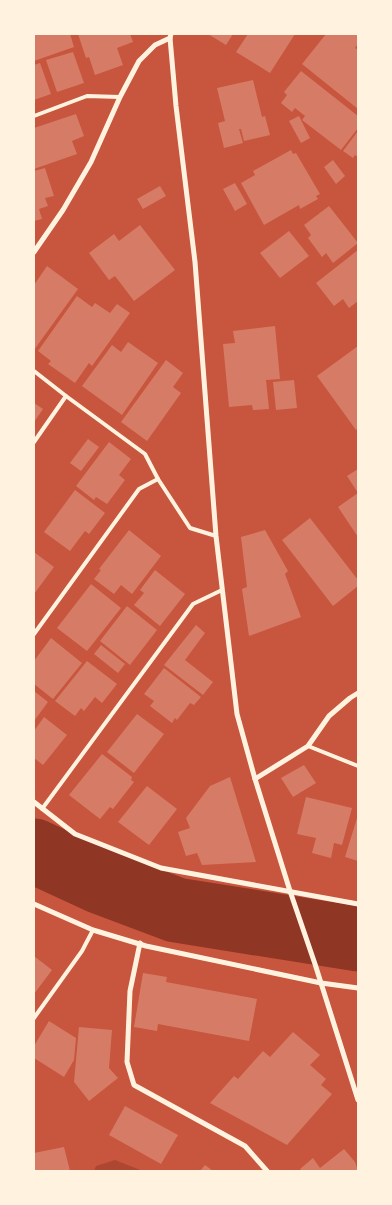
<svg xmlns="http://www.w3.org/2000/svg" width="392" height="1205" font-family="'Nunito Sans',sans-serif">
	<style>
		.green { fill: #ae4732 }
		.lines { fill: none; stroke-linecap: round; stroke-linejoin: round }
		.river { stroke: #8f3625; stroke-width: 65 }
		.building { fill: #d67c66 }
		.service { stroke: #fff3e0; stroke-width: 4 }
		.minor { stroke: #fff3e0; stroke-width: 5 }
	</style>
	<rect width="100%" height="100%" fill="#c8553d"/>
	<polygon class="green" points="115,1160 143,1171 94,1171 96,1166"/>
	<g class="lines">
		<polyline class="river" points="34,851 99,881 176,910 358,939"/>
	</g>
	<g class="building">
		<polygon points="34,34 70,34 74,47 34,61"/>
		<polygon points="78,34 130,34 133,42 117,48 123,65 95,75 89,57 86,58"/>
		<polygon points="208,34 233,34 226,45"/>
		<polygon points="248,34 295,34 270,73 236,52"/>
		<polygon points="326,34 358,34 358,44 355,48 358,50 358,109 302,64"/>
		<polygon points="73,52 84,83 57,92 46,60"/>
		<polygon points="40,63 51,94 34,100 34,65"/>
		<polygon points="301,71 358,116 358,128 341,150 302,120 305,116 295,108 292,112 281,103 287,95 284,92"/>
		<polygon points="253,80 262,117 265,116 270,135 244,141 241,129 239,129 243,143 224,148 218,123 225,121 217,88"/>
		<polygon points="76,114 84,136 72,141 77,154 34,169 34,128"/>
		<polygon points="299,116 310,138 301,143 289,121"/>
		<polygon points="358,131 358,157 355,155 353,158 343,151"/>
		<polygon points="291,150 293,154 296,153 320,194 316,196 318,199 300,209 299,205 264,225 241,183 255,175 253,171"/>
		<polygon points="333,160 345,176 336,184 324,167"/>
		<polygon points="45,168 54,196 45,198 48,206 39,209 42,219 34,221 34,171"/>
		<polygon points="235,183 247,204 235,211 223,189"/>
		<polygon points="160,186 166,196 143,209 137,199"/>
		<polygon points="329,206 358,243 333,263 326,253 322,257 308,238 311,235 304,225"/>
		<polygon points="140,225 175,270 134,301 115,276 109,280 89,253 114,234 119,241"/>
		<polygon points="289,231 309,256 280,278 260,253"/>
		<polygon points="358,250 358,301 349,308 343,299 334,306 316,283"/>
		<polygon points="47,266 78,289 34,350 34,285"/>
		<polygon points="77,296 92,307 95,303 110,313 117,304 130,313 92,366 89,363 75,383 48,364 51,361 38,351"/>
		<polygon points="275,326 280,379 266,380 269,409 253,410 252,405 229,407 223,344 235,343 233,331"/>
		<polygon points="128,342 158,363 122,415 82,386 112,345 121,352"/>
		<polygon points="358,346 358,428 356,430 317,376"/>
		<polygon points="166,360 183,373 173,387 181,393 147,441 121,422"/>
		<polygon points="294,380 297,408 276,410 273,382"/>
		<polygon points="34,403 43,409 34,422"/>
		<polygon points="88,439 99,447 81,471 70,463"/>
		<polygon points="109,442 131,459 119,475 125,480 107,504 96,497 94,500 76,486"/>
		<polygon points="358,469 358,537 338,507 358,493 347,476"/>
		<polygon points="75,490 105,513 89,534 85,531 70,551 44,532"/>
		<polygon points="310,518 358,580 358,586 333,606 282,540"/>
		<polygon points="129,530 161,556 132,594 121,585 114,594 94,579 101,570 99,569"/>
		<polygon points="265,530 288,571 285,574 301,617 249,636 242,589 247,587 241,537"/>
		<polygon points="34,552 54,567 34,594"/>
		<polygon points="155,570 185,594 160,626 134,605 144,593 140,590"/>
		<polygon points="91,584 121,608 87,651 57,628"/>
		<polygon points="127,606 157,630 130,665 100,641"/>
		<polygon points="196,625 205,633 185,660 213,682 203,695 164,665"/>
		<polygon points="51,638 82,663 53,699 34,684 34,661"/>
		<polygon points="101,645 125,664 118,673 94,654"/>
		<polygon points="87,661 117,684 102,703 95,697 84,711 81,708 75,716 55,701"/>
		<polygon points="164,668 201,697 194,705 190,703 177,720 175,718 172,723 150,706 154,701 144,694"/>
		<polygon points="34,691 48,702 34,721"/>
		<polygon points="137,714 164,734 134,773 107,752"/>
		<polygon points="44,717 67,735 43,765 34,758 34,731"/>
		<polygon points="102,754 132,777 131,780 134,782 113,809 110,807 100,819 69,795"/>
		<polygon points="304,765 316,783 293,797 281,778"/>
		<polygon points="230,777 256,862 202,865 197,853 186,856 178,832 190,828 186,818 210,786"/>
		<polygon points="147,786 177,809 149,845 118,822"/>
		<polygon points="306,797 352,808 342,845 334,843 331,858 312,853 316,838 297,834"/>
		<polygon points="358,815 358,861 345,857"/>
		<polygon points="34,956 52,970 34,994"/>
		<polygon points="143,973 167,977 166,982 257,999 249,1041 158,1024 157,1031 134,1027"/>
		<polygon points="49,1021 76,1038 74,1060 64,1077 34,1058 34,1046"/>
		<polygon points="79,1027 112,1030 109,1068 118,1078 89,1101 74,1082"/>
		<polygon points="293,1032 320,1055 310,1065 326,1079 321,1085 332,1094 287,1145 210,1103 234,1076 238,1079 263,1051 270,1057"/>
		<polygon points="125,1106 178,1135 161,1164 109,1135"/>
		<polygon points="64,1147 70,1171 34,1171 34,1153"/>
		<polygon points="344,1149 355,1162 358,1171 302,1171 300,1169 313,1158 320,1168"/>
		<polygon points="205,1165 213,1171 200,1171"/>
	</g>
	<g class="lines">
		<g class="service">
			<polyline points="34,116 87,96 120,97"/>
			<polyline points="34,371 66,396 34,442"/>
			<polyline points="66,396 145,454 158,479 190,528 216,536"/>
			<polyline points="34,634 139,489 158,479"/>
			<polyline points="308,746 358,766"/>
			<polyline points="42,809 193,604 222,590"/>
			<polyline points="34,1018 82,951 93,930"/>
		</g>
		<g class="minor">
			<polyline points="171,34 170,38 176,106 195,262 216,536 237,714 255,779 290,891 315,964 358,1100"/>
			<polyline points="34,252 63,210 91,162 120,97 139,61 155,45 170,38"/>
			<polyline points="255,779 308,746 329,716 350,698 358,693"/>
			<polyline points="34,802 75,834 161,868 358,904"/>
			<polyline points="34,904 93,930 146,946 321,983 358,988"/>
			<polyline points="140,943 130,991 127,1062 134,1085 245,1146 267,1171"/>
		</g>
	</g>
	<rect width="392" height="1205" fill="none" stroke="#fff3e0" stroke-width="70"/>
</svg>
